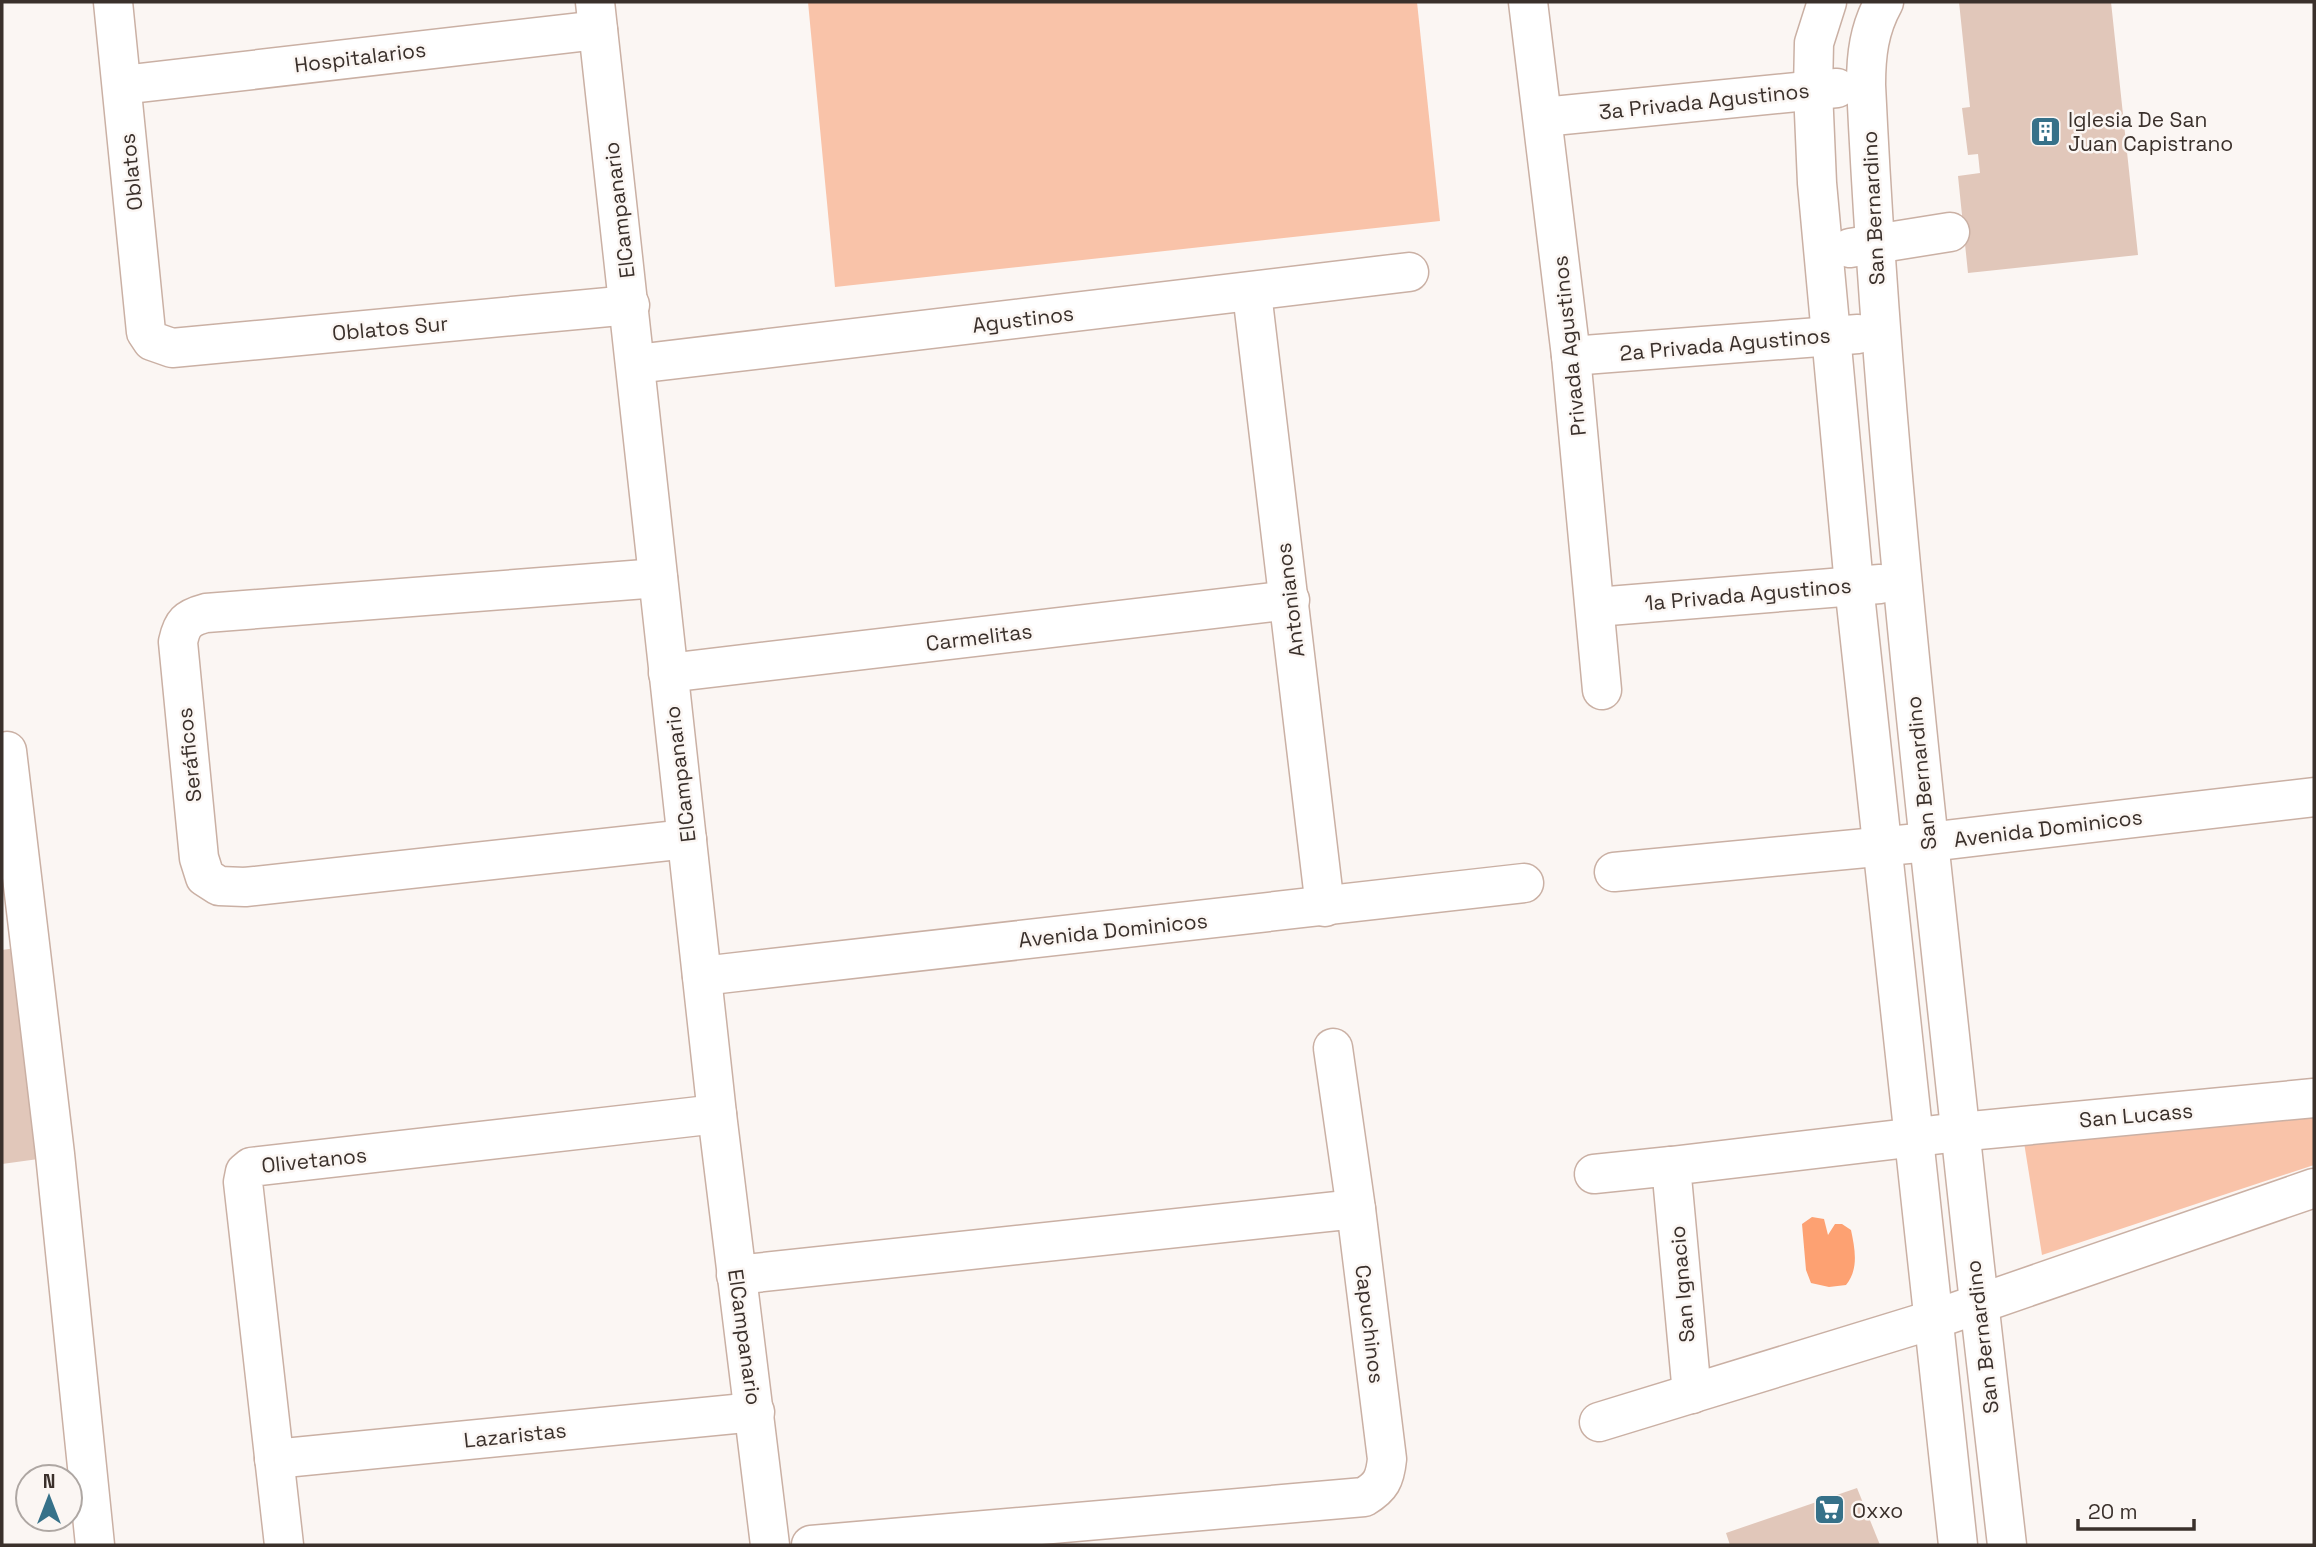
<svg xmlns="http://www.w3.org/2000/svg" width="2316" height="1547" font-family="'Space Grotesk',sans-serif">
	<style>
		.green { fill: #f9c3a9 }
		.water { fill: #fda172 }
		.building { fill: #e1c7ba }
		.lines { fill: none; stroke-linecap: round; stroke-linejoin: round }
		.minor-casing { stroke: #cab0a4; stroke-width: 41 }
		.minor { stroke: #fff; stroke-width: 38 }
		.labels { text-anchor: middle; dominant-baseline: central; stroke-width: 5; stroke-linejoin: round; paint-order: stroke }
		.street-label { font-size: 21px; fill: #3a302b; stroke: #fbf6f3 }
		.poi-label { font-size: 21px; fill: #3a302b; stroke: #fbf6f3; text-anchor: start }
	</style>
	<rect width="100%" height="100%" fill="#fbf6f3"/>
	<g class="green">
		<polygon points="808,2 1417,2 1440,221 835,287"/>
		<polygon points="2314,1107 2314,1165 2042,1255 2022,1130"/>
	</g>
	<path class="water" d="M1812 1217 1824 1219 1828 1235 1835 1224H1842L1851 1230C1855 1249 1859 1269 1846 1285L1829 1287 1811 1283 1806 1270 1802 1224Z"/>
	<g class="building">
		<polygon points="1959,2 2111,2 2138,255 1968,273 1958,176 1980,173 1978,154 1968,155 1962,108 1970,107"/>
		<polygon points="23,947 53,1157 2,1164 2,950"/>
		<polygon points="1857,1488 1880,1545 1730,1545 1726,1533"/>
	</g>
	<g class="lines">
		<defs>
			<g id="minor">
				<polyline points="113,2 146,332 152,341 172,348 630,305"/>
				<polyline points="595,2 717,1114 770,1545"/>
				<polyline points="1528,2 1571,356 1602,690"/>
				<polyline points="1827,2 1814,43 1813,90 1817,183 1854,585 1958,1545"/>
				<path d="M1884 2C1869 29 1866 55 1866 85 1878 338 1902 590 1929 842 1954 1076 1979 1311 2007 1545"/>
				<polyline points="122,85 598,30"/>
				<polyline points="1543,117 1837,88"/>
				<polyline points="1850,248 1950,232"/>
				<polyline points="1252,293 1325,907"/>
				<polyline points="1571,356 1858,334"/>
				<polyline points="636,364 1409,272"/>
				<path d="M658 578 206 613C187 618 182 623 178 642L199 858 205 877 219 886 245 887 687 839"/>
				<polyline points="1596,607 1880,584"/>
				<polyline points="668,673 1290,600"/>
				<polyline points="7,751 55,1154 95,1545"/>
				<polyline points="1614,872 1929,842 2314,797"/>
				<polyline points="702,976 1524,883"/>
				<polyline points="1333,1048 1356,1209"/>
				<polyline points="1594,1174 1671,1166"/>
				<path d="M736 1275 1356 1209 1387 1459C1385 1479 1381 1487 1364 1497L811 1545"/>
				<polyline points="1692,1394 1671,1166 1959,1132 2314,1098"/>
				<polyline points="1599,1422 1935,1319 2314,1188"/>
				<polyline points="274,1459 755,1412"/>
				<polyline points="284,1545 243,1182 245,1172 251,1167 717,1114"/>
			</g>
		</defs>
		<use href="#minor" class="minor-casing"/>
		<use href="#minor" class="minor"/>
	</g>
	<defs>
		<symbol id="building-square" viewBox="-11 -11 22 22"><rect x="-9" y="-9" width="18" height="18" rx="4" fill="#367189" stroke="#fbf6f3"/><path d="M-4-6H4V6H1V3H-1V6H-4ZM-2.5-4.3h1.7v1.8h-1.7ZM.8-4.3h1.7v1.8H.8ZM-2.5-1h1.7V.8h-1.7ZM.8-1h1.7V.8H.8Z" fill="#fff"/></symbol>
		<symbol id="supermarket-square" viewBox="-11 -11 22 22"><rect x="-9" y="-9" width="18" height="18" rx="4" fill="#367189" stroke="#fbf6f3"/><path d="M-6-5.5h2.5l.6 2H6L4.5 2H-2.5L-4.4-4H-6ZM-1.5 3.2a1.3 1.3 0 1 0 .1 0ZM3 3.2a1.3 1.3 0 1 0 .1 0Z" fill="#fff"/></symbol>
	</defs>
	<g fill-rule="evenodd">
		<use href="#building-square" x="2028" y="114" width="35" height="35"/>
		<use href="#supermarket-square" x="1812" y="1492" width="35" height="35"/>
	</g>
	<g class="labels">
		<g class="street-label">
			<text transform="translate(360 57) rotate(-7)">Hospitalarios</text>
			<text transform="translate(1704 101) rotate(-6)">3a Privada Agustinos</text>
			<text transform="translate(131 172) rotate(-96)">Oblatos</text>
			<text transform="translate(1873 208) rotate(-93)">San Bernardino</text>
			<text transform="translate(619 210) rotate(-97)">ElCampanario</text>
			<text transform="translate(1023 319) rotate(-7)">Agustinos</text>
			<text transform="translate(390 328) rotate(-5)">Oblatos Sur</text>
			<text transform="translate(1725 344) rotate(-5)">2a Privada Agustinos</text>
			<text transform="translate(1569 346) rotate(-96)">Privada Agustinos</text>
			<text transform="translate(1748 594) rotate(-5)">1a Privada Agustinos</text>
			<text transform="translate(1290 600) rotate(-97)">Antonianos</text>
			<text transform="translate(979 637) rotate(-7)">Carmelitas</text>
			<text transform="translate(189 755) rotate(-96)">Seráficos</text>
			<text transform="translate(1921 773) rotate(-96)">San Bernardino</text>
			<text transform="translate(680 774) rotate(-97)">ElCampanario</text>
			<text transform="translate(2048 828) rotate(-7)">Avenida Dominicos</text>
			<text transform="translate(1113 930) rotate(-6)">Avenida Dominicos</text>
			<text transform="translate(2136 1115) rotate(-5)">San Lucass</text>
			<text transform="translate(314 1160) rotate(-6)">Olivetanos</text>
			<text transform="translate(1682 1284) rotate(-95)">San Ignacio</text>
			<text transform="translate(1370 1324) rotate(83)">Capuchinos</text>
			<text transform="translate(745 1337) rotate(82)">ElCampanario</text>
			<text transform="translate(1982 1337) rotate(-97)">San Bernardino</text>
			<text transform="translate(515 1435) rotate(-6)">Lazaristas</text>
		</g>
		<g class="poi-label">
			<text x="2068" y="119">Iglesia De San<tspan x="2068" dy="24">Juan Capistrano</tspan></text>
			<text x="1852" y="1510">Oxxo</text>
		</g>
	</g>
	<rect width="2316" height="1547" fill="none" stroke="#3a302b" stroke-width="7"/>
	<g transform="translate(49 1498)"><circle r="33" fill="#fbf6f3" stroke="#aea7a3" stroke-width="2"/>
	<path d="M0-5L12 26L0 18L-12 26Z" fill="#367189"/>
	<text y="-10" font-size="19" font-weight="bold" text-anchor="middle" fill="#3a302b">N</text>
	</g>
	<path d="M2078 1519v10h116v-10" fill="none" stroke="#3a302b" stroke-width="3.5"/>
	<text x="2088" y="1519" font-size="21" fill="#3a302b" stroke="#fbf6f3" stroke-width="5" paint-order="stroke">20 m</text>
</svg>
